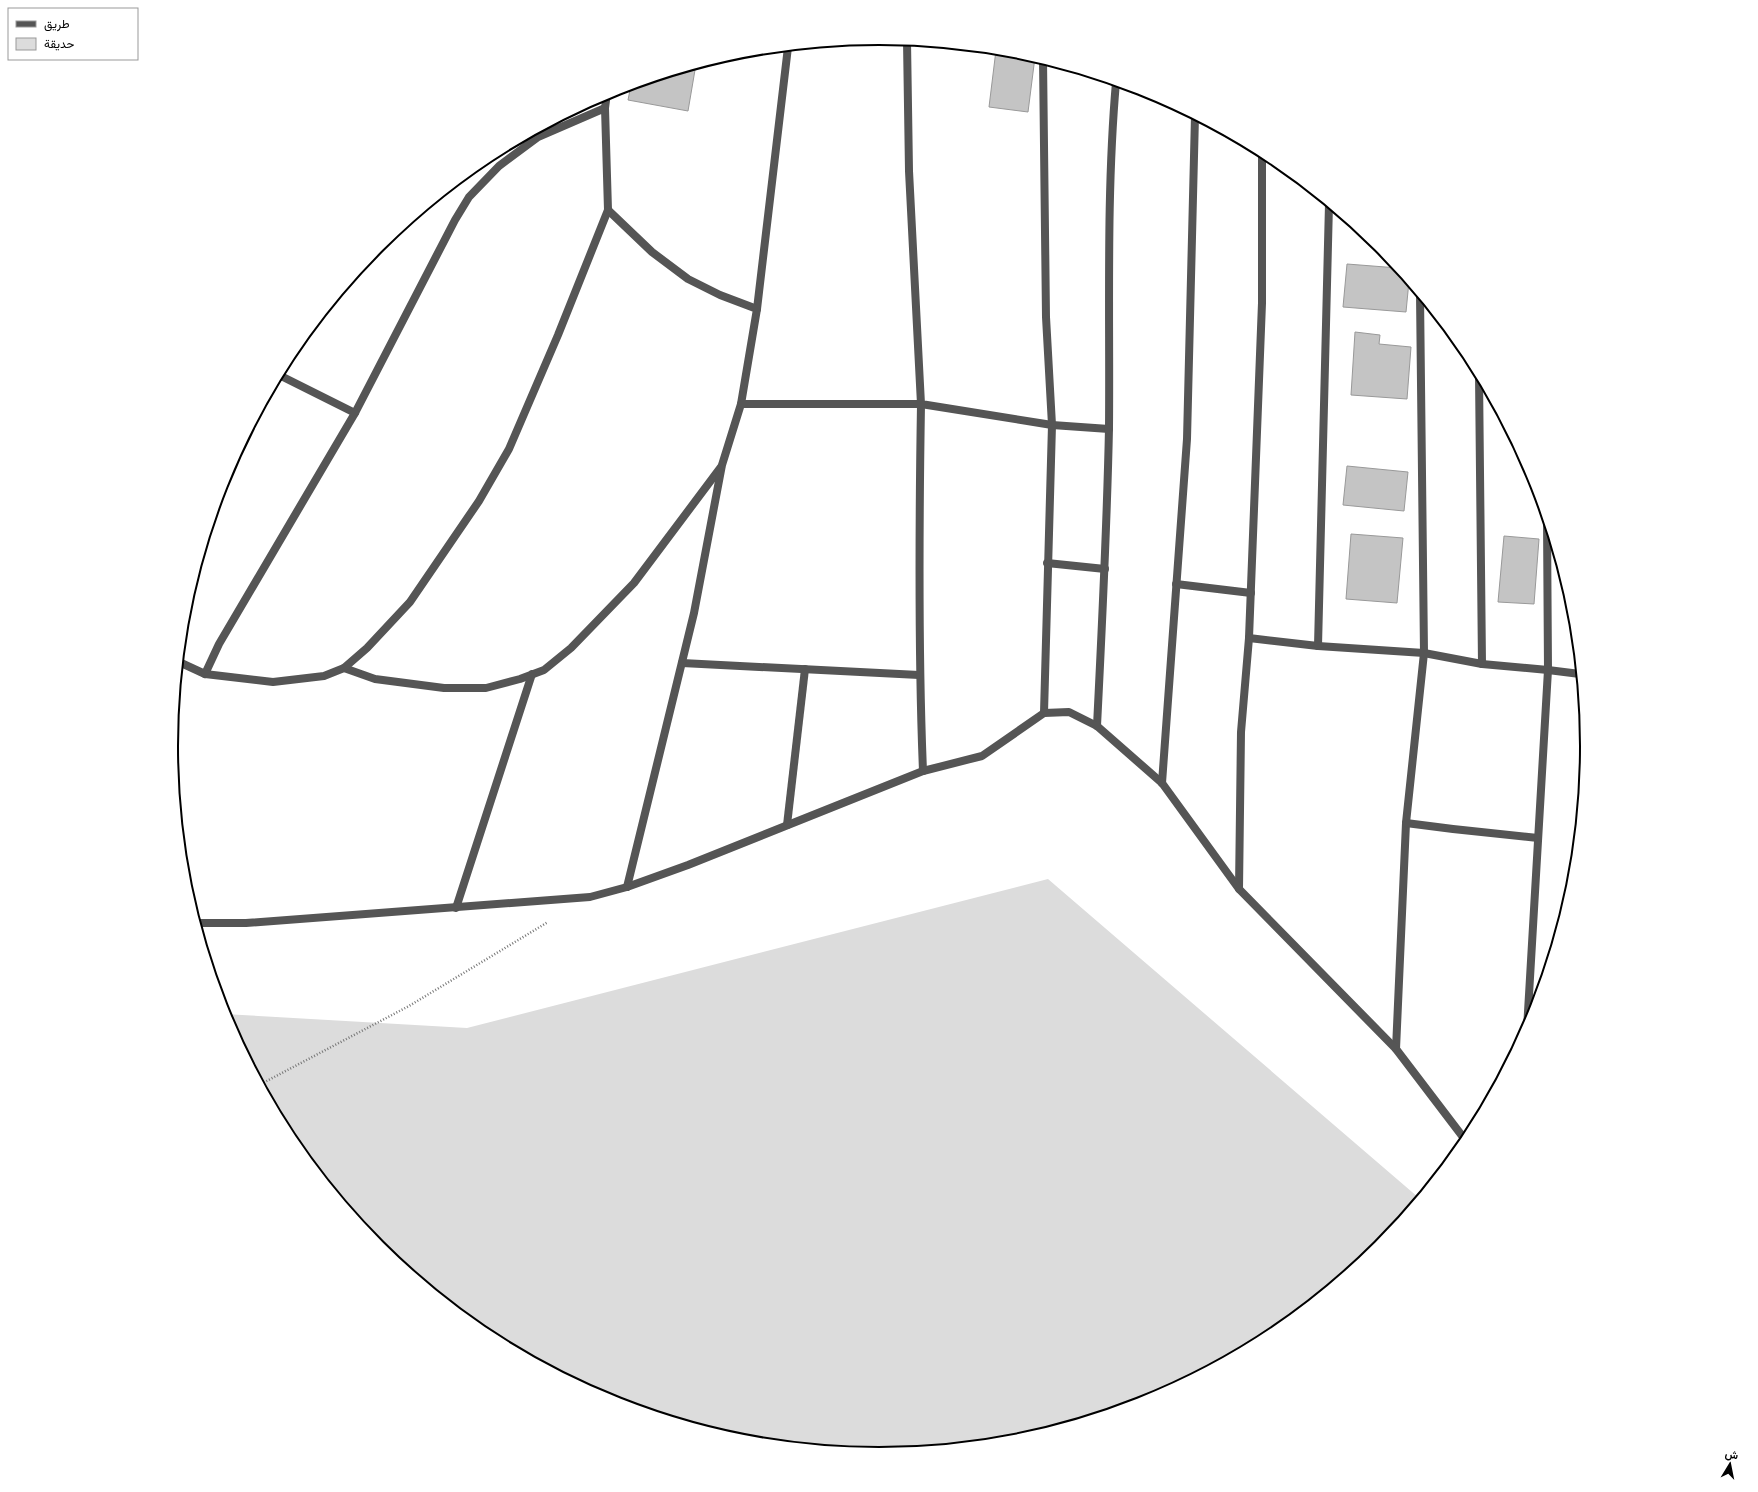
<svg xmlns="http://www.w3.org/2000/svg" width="1758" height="1492" font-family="'Source Sans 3',Vazirmatn,sans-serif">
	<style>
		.green { fill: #dcdcdc }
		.building { fill: #c4c4c4; stroke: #999 }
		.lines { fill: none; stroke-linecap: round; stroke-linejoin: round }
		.path { stroke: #777; stroke-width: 2.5; stroke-dasharray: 1 2; stroke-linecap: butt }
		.minor { stroke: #555; stroke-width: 8 }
		.rim { fill: none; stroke: #000; stroke-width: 2 }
	</style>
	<rect width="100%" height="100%" fill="#fff"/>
	<polygon class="green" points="1048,879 1419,1198 1379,1247 1272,1335 1150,1400 1017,1440 879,1454 741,1440 608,1400 485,1335 378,1246 290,1139 224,1014 467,1028"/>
	<g class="building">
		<polygon points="996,50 1017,52 1035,57 1028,112 989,107"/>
		<polygon points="686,68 695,70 688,111 628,100 631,85"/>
		<polygon points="1347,264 1398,268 1409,281 1406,312 1343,307"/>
		<polygon points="1355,332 1380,335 1379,344 1411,347 1407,399 1351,395"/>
		<polygon points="1347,466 1408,472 1404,511 1343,505"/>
		<polygon points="1351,534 1403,538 1397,603 1346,599"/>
		<polygon points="1504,536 1539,539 1534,604 1498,602"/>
	</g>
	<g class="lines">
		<polyline class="path" points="261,1084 409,1006 548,922"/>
		<g class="minor">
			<polyline points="907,41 909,171 921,404 1052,425 1109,429"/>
			<polyline points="1043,59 1046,317 1052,425 1044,713"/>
			<polyline points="605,108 607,93"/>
			<polyline points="1262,152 1262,303 1249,638 1318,646 1424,653 1482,664 1548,670 1580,674"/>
			<polyline points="1420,294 1424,653 1406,823 1396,1049 1466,1141"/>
			<polyline points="757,309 788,47"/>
			<polyline points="1479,375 1482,664"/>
			<polyline points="355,413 455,220 469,197 499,166 538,137 605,108 608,210 652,252 688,279 720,295 757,309 741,404"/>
			<polyline points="1047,563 1105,569"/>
			<polyline points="1176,584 1251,593"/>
			<polyline points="1249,638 1241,732 1239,889 1396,1049"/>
			<polyline points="1318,646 1329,204"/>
			<polyline points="179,662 205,674 219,644 355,413 279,375"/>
			<polyline points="682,663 919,675"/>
			<polyline points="344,668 375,679 444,688 486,688 520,679 544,670 571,648 634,583 721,467"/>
			<polyline points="205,674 273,682 324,676 344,668 367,648 410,602 479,501 509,449 558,335 608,210"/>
			<path d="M1097 726C1102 627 1107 528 1109 428 1110 313 1106 197 1116 82"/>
			<polyline points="1162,783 1187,439 1195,116"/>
			<polyline points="1406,823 1453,829 1538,838"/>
			<polyline points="787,825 805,669"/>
			<path d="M627 887 694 613 722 465 741 404H921C919 527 918 649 923 771"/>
			<polyline points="456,908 532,674"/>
			<polyline points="197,923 246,923 590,897 627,887 688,865 923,771 982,756 1044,713 1069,712 1097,726 1162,783 1239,889"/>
			<polyline points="1527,1029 1548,670 1547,520"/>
		</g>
	</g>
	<path d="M0 0H1758V1492H0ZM178 746a701 701 0 1 1 1402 0a701 701 0 1 1-1402 0Z" fill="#fff" fill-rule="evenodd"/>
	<path class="rim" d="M178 746a701 701 0 1 1 1402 0a701 701 0 1 1-1402 0Z"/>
	<rect x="8" y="8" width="130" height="52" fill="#ffffff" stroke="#999999"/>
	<rect x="16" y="21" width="20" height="6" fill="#555555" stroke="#999999"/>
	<text x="44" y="28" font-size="12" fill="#000000">طريق</text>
	<rect x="16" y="38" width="20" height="12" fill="#dcdcdc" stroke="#999999"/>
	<text x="44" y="48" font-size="12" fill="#000000">حديقة</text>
	<g transform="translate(1730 1464) rotate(10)" stroke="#ffffff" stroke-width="3" paint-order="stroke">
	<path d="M0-3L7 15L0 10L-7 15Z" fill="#000000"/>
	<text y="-6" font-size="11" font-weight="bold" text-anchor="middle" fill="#000000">ش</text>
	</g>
</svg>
